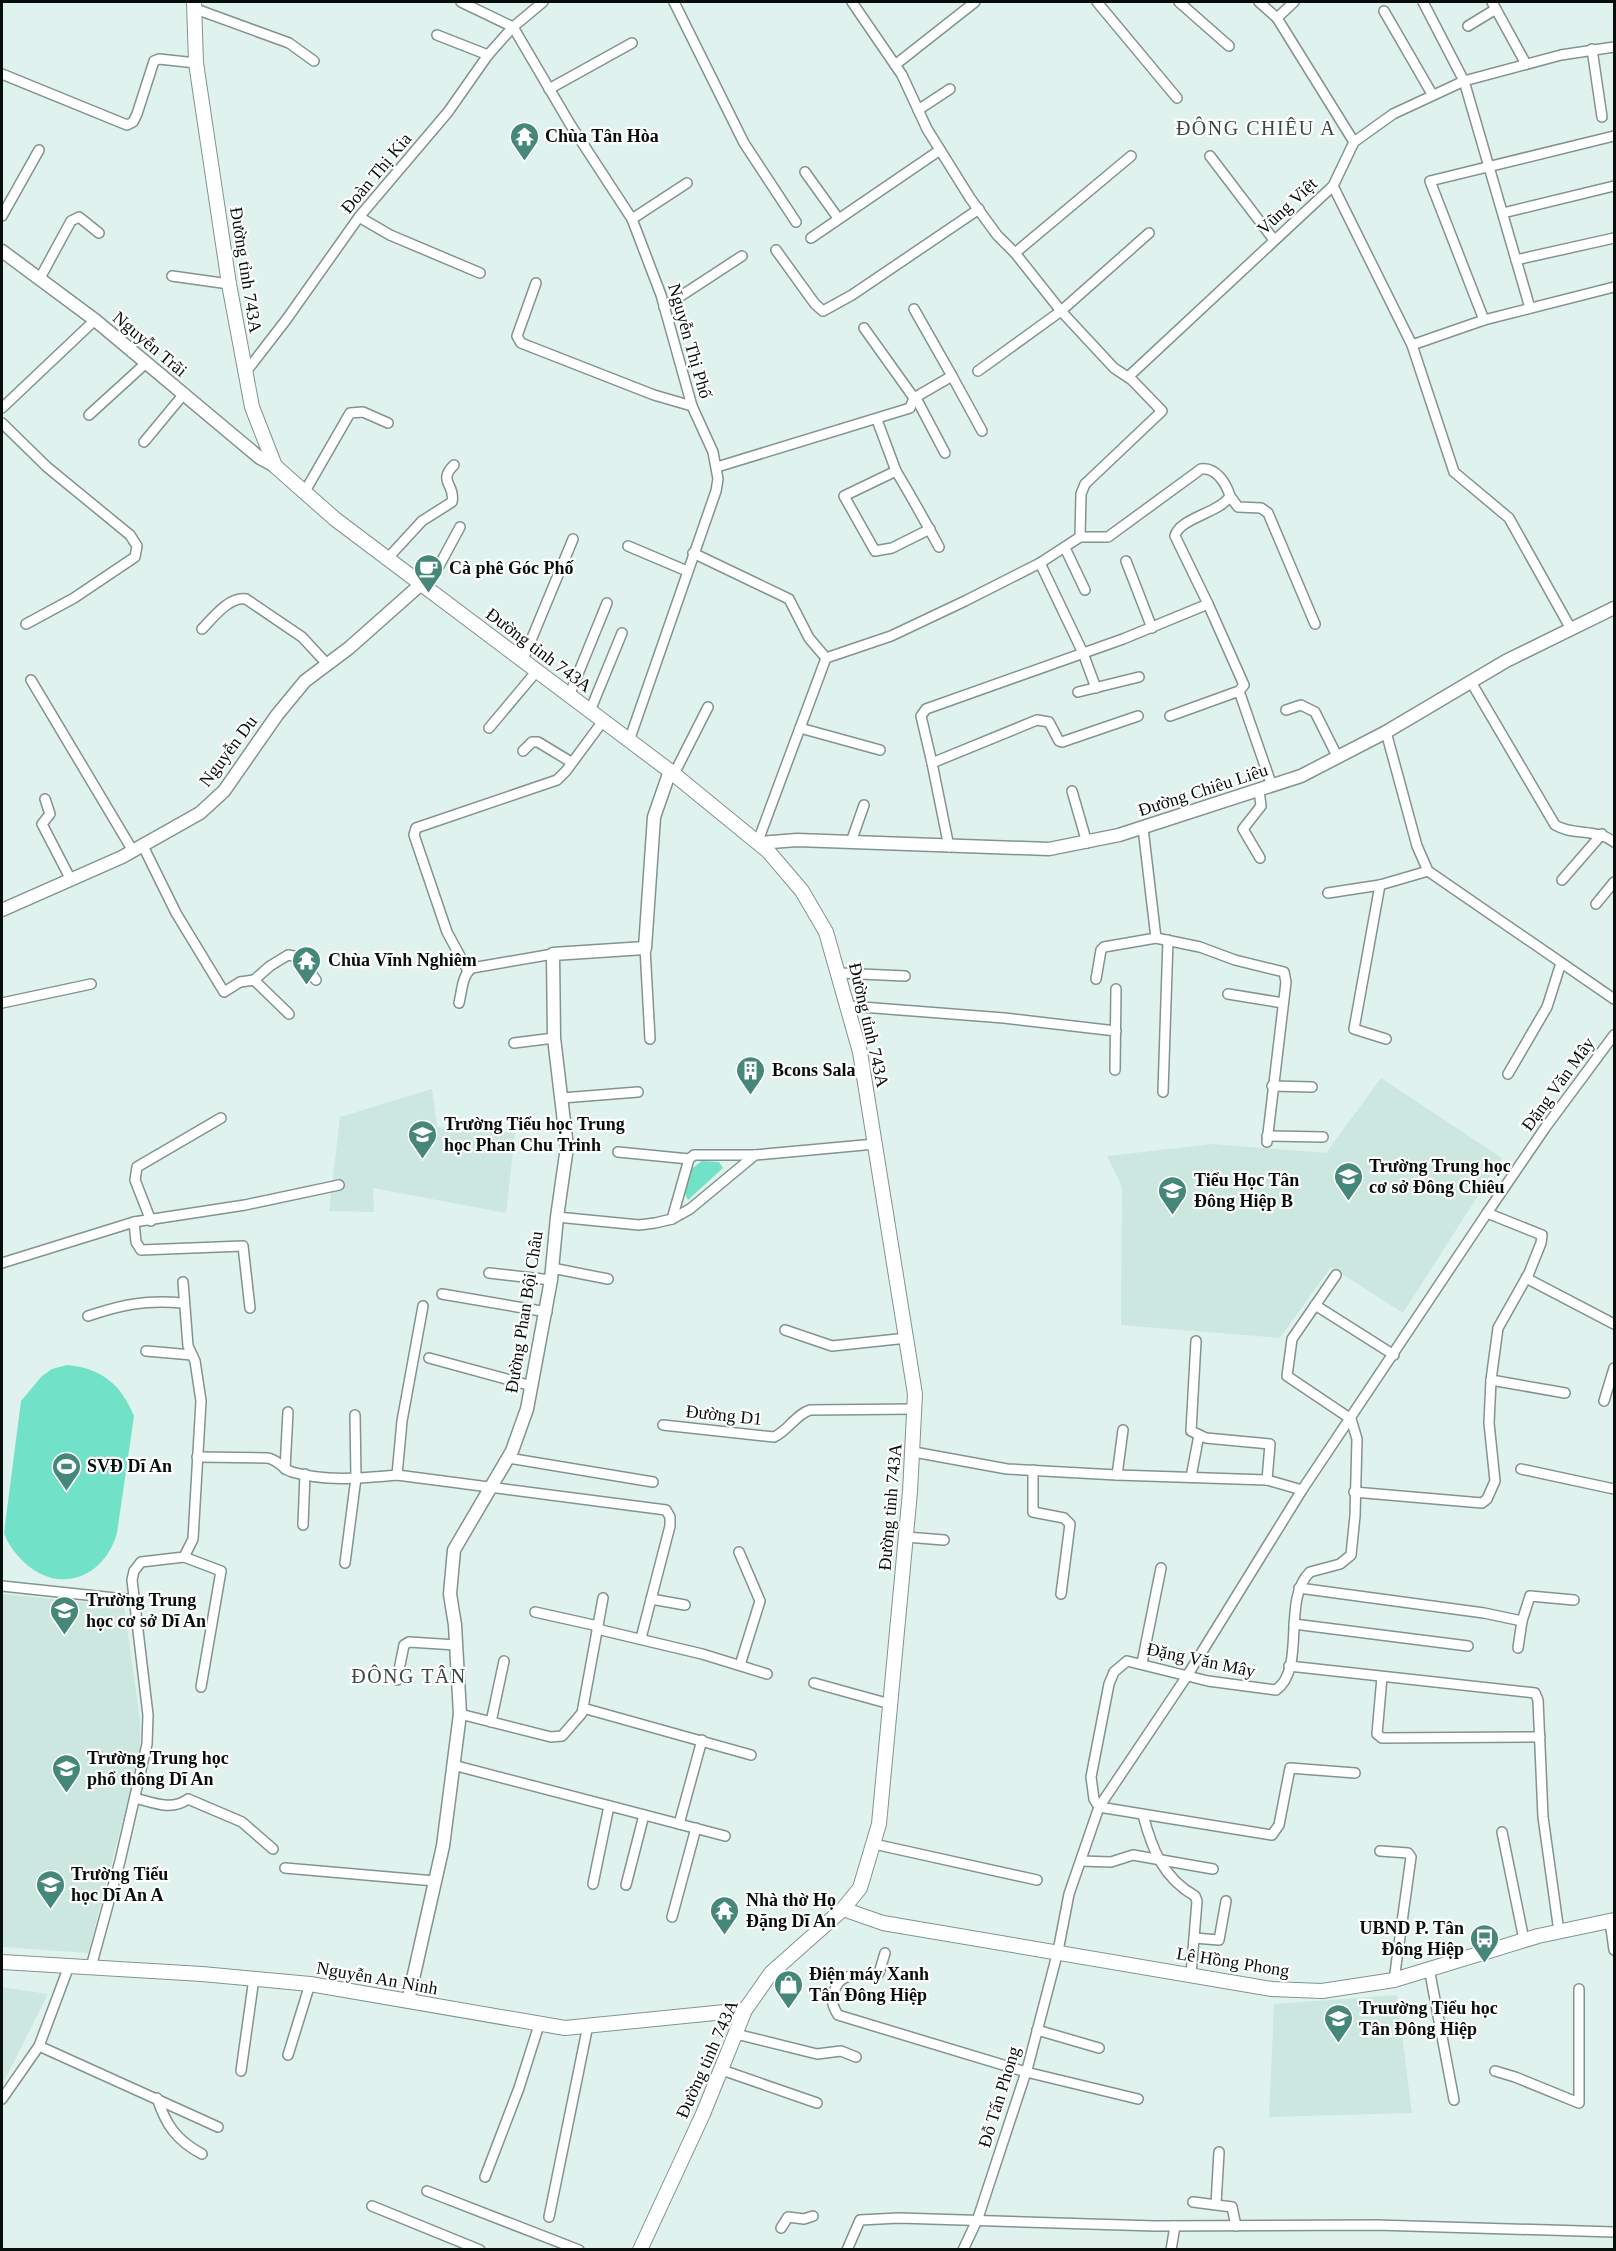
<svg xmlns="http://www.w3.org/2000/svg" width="1616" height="2251" font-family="'Times New Roman',serif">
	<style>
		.built { fill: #cce7df }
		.green { fill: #71e2c7 }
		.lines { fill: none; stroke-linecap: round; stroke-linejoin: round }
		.minor-casing { stroke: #83938e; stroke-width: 12 }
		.tertiary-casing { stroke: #83938e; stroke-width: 15 }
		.secondary-casing { stroke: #83938e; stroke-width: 16 }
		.minor { stroke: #fff; stroke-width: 9 }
		.tertiary { stroke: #fff; stroke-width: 12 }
		.secondary { stroke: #fff; stroke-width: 14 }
		.labels { text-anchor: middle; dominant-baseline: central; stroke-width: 4.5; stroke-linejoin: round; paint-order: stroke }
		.poi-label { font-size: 18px; font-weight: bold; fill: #080e0c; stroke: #fff; text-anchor: start }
		.street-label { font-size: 18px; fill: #080e0c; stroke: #fff }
		.neighbourhood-label { font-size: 20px; letter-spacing: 1.5px; fill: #3a4945; stroke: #fff }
	</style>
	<rect width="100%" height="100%" fill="#e0f2ed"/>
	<g class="built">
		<polygon points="1381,1078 1502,1158 1403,1313 1331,1267 1280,1338 1121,1325 1122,1187 1107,1156 1213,1144 1326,1153"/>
		<polygon points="432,1089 437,1127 515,1133 506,1213 373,1188 374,1212 329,1211 340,1117"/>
		<polygon points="2,1594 124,1606 140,1720 140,1754 88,1953 2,1947"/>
		<polygon points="2,1987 48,1994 2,2085"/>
		<polygon points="1397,1995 1412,2113 1269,2117 1274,2004"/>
	</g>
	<g class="green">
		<polygon points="702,1161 719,1162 723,1168 688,1200 685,1194 690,1170"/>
		<path d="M67 1365C101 1368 121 1384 134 1416L117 1533C103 1582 52 1596 18 1556 12 1549 7 1542 4 1533L21 1401 42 1376 52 1369Z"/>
	</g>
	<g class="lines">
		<defs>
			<g id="minor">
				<polyline points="461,2 513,27 570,124 632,219 661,295 692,406 713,452 718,479 716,491 629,741"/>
				<polyline points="674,2 744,143 796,222"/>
				<polyline points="852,2 902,75 927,129 970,198 997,235 1015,253 1061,311 1114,368 1132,380 1162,411 1085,484 1081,494 1080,537"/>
				<polyline points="1097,2 1177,98"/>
				<polyline points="1179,2 1229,46"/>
				<polyline points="1259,2 1277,18 1294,2"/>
				<polyline points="1423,2 1464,81 1530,308"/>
				<polyline points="1492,2 1526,64"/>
				<polyline points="193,8 289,43 314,61"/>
				<polyline points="1384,11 1432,94"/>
				<polyline points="1277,18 1354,142"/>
				<polyline points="1468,26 1496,9"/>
				<polyline points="437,35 488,55"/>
				<polyline points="1592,49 1602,117"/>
				<polyline points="895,65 975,2"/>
				<polyline points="2,74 127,125 133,122 137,114 154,61 159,59 196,63"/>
				<polyline points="549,89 632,43"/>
				<polyline points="918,110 950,89"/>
				<polyline points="1210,156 1274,240"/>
				<polyline points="805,172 838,218"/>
				<polyline points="1333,186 1412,345 1454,472 1509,518 1571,629"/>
				<polyline points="1503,213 1614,186"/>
				<polyline points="2,216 39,150"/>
				<polyline points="359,217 390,235 480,273"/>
				<polyline points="632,219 687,183"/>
				<polyline points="811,238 940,150"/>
				<polyline points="776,250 815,304 823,311 852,295 979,209"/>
				<polyline points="1015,253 1131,156"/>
				<polyline points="1516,260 1614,238"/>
				<polyline points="172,276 229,284"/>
				<polyline points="40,278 71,221 79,217 99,233"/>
				<polyline points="536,283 517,336 521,343 654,395 692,406"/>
				<polyline points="664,307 742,256"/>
				<polyline points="1484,320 1430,181 1614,136"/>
				<polyline points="1412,345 1484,320 1614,287"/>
				<polyline points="978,371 1061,311 1149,233"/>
				<polyline points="245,373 286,320 359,217 448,112 488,55 513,27 543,2"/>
				<polyline points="952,376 982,431"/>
				<polyline points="1128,377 1333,186 1354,142 1393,114 1464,81 1561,55 1614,47"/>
				<polyline points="914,398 952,376 914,309"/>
				<polyline points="916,398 945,453"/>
				<polyline points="2,408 95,320"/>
				<polyline points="89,415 145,364"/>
				<polyline points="877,420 896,471"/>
				<polyline points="2,423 47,467 130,535 137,546 135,557 74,598 26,624"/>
				<polyline points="144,442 183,395"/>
				<polyline points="717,467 910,408 914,398 864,328"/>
				<polyline points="304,493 350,413 363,412 388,423"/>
				<polyline points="1230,496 1238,507 1261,508 1268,513 1315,624"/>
				<path d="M930 529 892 548 875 551 844 496 896 471C911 496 925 521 939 547"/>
				<polyline points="628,546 687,571"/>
				<polyline points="1065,548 1085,590"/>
				<polyline points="693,553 789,599 809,638 826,658"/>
				<path d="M387 559 422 521 452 502C456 484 437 482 454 465"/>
				<polyline points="1126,561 1152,628"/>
				<polyline points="1040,563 1083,653 1096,688"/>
				<polyline points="426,590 460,527"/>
				<path d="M202 629C213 618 229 596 246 599L302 637 328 665"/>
				<polyline points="522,662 573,539"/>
				<polyline points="31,680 133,851"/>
				<path d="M1471 682 1555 825C1573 836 1596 828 1614 842"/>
				<polyline points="1239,691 1272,786"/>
				<polyline points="1078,692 1139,677"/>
				<polyline points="569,696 607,603"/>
				<polyline points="1286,710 1301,705 1315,712 1338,758"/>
				<polyline points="590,711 622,633"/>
				<polyline points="489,728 536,672"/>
				<polyline points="800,728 880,750"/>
				<polyline points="1386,732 1417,846 1428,871 1614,999"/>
				<polyline points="523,751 532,742 538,742 571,762"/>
				<polyline points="932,763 921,716 926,709 1123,639 1208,604 1244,685 1239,691 1170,716"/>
				<polyline points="674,774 708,707"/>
				<polyline points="1259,790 1261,806 1243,829 1260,858"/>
				<polyline points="1072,791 1087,843"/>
				<polyline points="45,799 50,814 42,824 70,878"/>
				<polyline points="1143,828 1156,938"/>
				<path d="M758 841 826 658 891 636 965 601 1040 563 1080 537H1108L1201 469C1216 467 1226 483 1230 496 1220 513 1179 518 1175 536L1208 604"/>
				<polyline points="851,842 864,805"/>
				<polyline points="143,846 176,913 224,992 240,982 254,980 289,1014"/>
				<polyline points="949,847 932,763 1037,720 1049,722 1059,741 1062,742 1138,716"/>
				<polyline points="1562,880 1602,834"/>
				<polyline points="1380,885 1354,1029 1386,1039"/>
				<polyline points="1328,893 1380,885 1428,871"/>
				<polyline points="1596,904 1614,882"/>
				<polyline points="645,948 650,1039"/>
				<polyline points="468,971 447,932 414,835 416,828 557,780 566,771 603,721"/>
				<polyline points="839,973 905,976"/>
				<polyline points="1096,979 1101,950 1104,947 1156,938 1200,947 1235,960 1284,972 1286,982 1267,1142"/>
				<polyline points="254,980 270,966 288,955 299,957 316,980"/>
				<polyline points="1228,994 1283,1003"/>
				<polyline points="2,1003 91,984"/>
				<path d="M459 1003C462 991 462 975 472 968L553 954"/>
				<polyline points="849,1006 1004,1018 1116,1031"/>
				<polyline points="514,1043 554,1038"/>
				<polyline points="1115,1070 1116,989"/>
				<polyline points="1508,1074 1547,1007 1561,963"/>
				<polyline points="1272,1086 1312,1087"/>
				<polyline points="1163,1092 1168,940"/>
				<polyline points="562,1098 638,1092"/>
				<polyline points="1267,1136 1323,1137"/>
				<polyline points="618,1152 689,1159"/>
				<polyline points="1487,1213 1545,1128 1614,1035"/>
				<polyline points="557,1217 639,1225 655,1223 672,1219 690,1209 755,1155 875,1144"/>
				<polyline points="672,1219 689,1159 694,1155 755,1155"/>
				<polyline points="151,1221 135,1180 137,1167 221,1118"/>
				<polyline points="134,1222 136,1242 141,1250 243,1246 250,1308"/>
				<polyline points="2,1263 134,1222 245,1205 339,1185"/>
				<polyline points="552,1268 608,1279"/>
				<polyline points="489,1273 551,1280"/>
				<path d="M1336 1275 1292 1339 1287 1376 1351 1419 1357 1439 1355 1516 1351 1555 1340 1564 1310 1572C1281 1600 1307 1668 1276 1690L1208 1681 1127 1661 1114 1672 1109 1684 1091 1777 1094 1799 1099 1807 1272 1835 1279 1825 1290 1768 1355 1773"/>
				<polyline points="1526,1278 1614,1324"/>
				<polyline points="442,1294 547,1312"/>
				<polyline points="1315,1305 1394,1355"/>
				<path d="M88 1316C124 1304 145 1300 183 1303"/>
				<polyline points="785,1330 832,1346 907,1338"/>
				<polyline points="1196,1341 1191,1431 1206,1438 1270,1444 1267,1480 1302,1490"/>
				<polyline points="146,1351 192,1355"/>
				<polyline points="429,1358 532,1386"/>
				<polyline points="1491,1380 1565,1393"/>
				<polyline points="1604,1401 1614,1368"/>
				<path d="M663 1425 774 1437C789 1430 795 1415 810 1410L915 1409"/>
				<polyline points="914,1452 1007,1469 1117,1475 1123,1430"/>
				<path d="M197 1457 267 1458C278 1459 282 1469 292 1472 326 1482 363 1478 397 1475L666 1510 670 1517V1526L641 1638"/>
				<polyline points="508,1458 653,1482"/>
				<polyline points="285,1469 288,1412"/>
				<polyline points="1521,1469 1614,1489"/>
				<polyline points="1033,1470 1033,1512 1064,1518 1070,1524 1061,1594"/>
				<polyline points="397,1475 402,1421 423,1306"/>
				<polyline points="1117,1475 1267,1480"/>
				<polyline points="1191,1477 1199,1435"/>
				<polyline points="303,1525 305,1474"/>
				<polyline points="906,1537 944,1540"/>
				<polyline points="739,1552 760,1601 740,1665"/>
				<polyline points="184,1557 221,1571 201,1687"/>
				<polyline points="345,1563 356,1478 355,1415"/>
				<polyline points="2,1586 134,1600"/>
				<polyline points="1299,1588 1484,1613 1522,1621 1530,1596 1574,1600"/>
				<polyline points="651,1599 685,1605"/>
				<polyline points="535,1612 598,1626"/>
				<polyline points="1294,1624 1468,1646"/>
				<polyline points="597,1629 702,1654 767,1674"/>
				<polyline points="1518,1648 1522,1621"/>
				<polyline points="1142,1663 1161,1568"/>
				<polyline points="1289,1666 1535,1693 1538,1700 1543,1817 1559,1932"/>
				<polyline points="1382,1677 1377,1734 1382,1738 1540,1737"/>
				<polyline points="397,1680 404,1645 409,1642 456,1645"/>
				<polyline points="814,1683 890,1704"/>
				<polyline points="583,1708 751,1755"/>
				<polyline points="460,1714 551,1737 562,1736 582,1713 603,1598"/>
				<polyline points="491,1722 504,1661"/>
				<polyline points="453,1765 725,1836"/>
				<path d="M135 1798C154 1803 172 1811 188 1799L242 1822 273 1849"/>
				<path d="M1143 1815C1152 1849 1163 1878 1195 1896L1197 1901 1191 1975"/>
				<polyline points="679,1824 702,1740"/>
				<polyline points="1502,1832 1524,1940"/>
				<polyline points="874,1844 1037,1880"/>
				<polyline points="1380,1851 1408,1853 1411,1857 1394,1980"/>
				<polyline points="1081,1861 1111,1862 1133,1855 1213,1869"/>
				<polyline points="285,1868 435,1881"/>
				<polyline points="593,1884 609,1806"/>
				<polyline points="626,1885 644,1815"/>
				<polyline points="672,1917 696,1828"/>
				<polyline points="1610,1921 1614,1950"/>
				<polyline points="1194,1938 1219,1940 1226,1901"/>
				<path d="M885 1953 879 1973C861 1979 841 1968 834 1992 831 2001 833 2007 838 2015L1026 2072 1138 2099"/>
				<polyline points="91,1967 120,1861 147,1744 148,1715 132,1580 134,1571 141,1562 184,1557 193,1539 201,1401 195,1361 188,1346 183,1282"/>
				<polyline points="1429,1968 1454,2100"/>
				<polyline points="1037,2030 1099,2048"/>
				<polyline points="736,2034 817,2054 841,2051 856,2057"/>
				<polyline points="39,2046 218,2127"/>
				<polyline points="288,2055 310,1984"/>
				<polyline points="722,2070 817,2103"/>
				<polyline points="241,2071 254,1978"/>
				<polyline points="1495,2071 1515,2077 1579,2103 1579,1989"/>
				<path d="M157 2098C166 2125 176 2140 202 2154"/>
				<polyline points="2,2099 39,2046 69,1966"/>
				<polyline points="485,2177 519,2088 539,2025"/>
				<polyline points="427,2191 579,2250"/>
				<polyline points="1193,2202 1232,2207 1236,2226"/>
				<polyline points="1216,2204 1219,2152"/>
				<polyline points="372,2206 480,2250"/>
				<polyline points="549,2217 588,2025"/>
				<polyline points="781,2228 788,2217 804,2219 813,2216"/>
				<polyline points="847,2250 860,2220 899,2218 1155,2226 1376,2225 1614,2232"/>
				<polyline points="963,2250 978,2218 1028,2066 1058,1951 1069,1894 1099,1807 1187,1676 1302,1490 1487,1213 1542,1235 1541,1243 1529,1273 1498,1328 1491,1380 1489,1423 1495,1481 1487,1499 1482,1503 1354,1492"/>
				<polyline points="1171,2250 1175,2226"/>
			</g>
			<g id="tertiary">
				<polyline points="2,251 95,320 260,458 275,466"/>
				<polyline points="760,843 797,840 1049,849 1119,835 1301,776 1386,732 1506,661 1614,608"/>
				<polyline points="2,910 122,857 200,813 224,791 277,715 305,681 349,648 420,585"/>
				<polyline points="408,2001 443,1846 460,1714 455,1625 450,1594 454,1550 512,1451 527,1409 551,1280 557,1217 567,1147 554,1038 553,954 645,948 654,817 670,771"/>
			</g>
			<g id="secondary">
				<polyline points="194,2 196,63 229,284 252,407 275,466 335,519 670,771 768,851 802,891 826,932 860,1052 915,1394 910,1492 879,1824 860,1888 843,1909 771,1973 745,2010 703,2114 640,2250"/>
				<polyline points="843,1909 883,1923 1272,1989 1322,1991 1394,1980 1538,1936 1614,1920"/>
				<polyline points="2,1962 202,1974 310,1984 565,2028 745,2010"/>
			</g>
		</defs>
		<use href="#minor" class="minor-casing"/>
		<use href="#tertiary" class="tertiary-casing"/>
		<use href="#secondary" class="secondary-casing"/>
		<use href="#minor" class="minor"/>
		<use href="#tertiary" class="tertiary"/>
		<use href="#secondary" class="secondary"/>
	</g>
	<defs>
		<symbol id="temple-pin" viewBox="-11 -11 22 30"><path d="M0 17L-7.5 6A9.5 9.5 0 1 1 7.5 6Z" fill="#458778" stroke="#fff"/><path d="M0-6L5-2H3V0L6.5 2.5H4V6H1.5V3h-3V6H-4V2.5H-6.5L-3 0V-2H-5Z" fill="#fff"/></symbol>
		<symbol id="cafe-pin" viewBox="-11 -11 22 30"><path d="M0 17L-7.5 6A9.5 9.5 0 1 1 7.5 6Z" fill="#458778" stroke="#fff"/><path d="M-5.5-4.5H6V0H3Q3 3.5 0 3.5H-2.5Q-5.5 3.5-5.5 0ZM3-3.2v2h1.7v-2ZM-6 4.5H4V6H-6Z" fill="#fff"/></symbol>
		<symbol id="building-pin" viewBox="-11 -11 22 30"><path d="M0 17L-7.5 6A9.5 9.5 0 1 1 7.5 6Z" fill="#458778" stroke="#fff"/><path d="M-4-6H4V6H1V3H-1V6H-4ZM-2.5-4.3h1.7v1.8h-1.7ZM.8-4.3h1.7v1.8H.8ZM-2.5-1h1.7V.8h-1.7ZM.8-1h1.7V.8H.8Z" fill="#fff"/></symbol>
		<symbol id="school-pin" viewBox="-11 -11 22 30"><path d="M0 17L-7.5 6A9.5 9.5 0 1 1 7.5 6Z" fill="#458778" stroke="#fff"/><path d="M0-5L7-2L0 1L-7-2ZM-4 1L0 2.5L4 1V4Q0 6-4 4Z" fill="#fff"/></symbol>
		<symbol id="stadium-pin" viewBox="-11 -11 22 30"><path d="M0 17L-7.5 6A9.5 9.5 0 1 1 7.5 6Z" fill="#458778" stroke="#fff"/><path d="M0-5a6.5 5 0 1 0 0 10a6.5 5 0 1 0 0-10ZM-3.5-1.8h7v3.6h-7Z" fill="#fff"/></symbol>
		<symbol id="bus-pin" viewBox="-11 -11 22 30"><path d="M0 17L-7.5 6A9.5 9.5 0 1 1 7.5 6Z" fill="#458778" stroke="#fff"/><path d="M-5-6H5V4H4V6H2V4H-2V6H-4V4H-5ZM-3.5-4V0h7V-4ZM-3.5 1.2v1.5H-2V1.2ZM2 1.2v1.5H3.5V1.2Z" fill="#fff"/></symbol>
		<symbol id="shop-pin" viewBox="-11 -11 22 30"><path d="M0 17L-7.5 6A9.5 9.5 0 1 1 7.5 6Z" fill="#458778" stroke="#fff"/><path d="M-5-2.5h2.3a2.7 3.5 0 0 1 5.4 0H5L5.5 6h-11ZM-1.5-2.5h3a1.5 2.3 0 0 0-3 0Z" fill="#fff"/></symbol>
	</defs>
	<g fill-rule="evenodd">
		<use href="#temple-pin" x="508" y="120" width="33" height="45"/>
		<use href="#cafe-pin" x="412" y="552" width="33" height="45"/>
		<use href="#temple-pin" x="290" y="944" width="33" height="45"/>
		<use href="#building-pin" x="734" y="1054" width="33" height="45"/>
		<use href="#school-pin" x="406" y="1118" width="33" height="45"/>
		<use href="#school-pin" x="1332" y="1160" width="33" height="45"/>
		<use href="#school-pin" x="1156" y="1174" width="33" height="45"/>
		<use href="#stadium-pin" x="50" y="1450" width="33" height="45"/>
		<use href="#school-pin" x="48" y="1594" width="33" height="45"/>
		<use href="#school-pin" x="50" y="1752" width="33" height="45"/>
		<use href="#school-pin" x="34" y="1868" width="33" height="45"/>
		<use href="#temple-pin" x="708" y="1894" width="33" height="45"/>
		<use href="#bus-pin" x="1468" y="1922" width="33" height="45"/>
		<use href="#shop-pin" x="772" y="1968" width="33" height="45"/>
		<use href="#school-pin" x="1322" y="2002" width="33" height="45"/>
	</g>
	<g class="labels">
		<g class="poi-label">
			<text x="545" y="136">Chùa Tân Hòa</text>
			<text x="449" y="568">Cà phê Góc Phố</text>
			<text x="328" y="960">Chùa Vĩnh Nghiêm</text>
			<text x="772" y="1070">Bcons Sala</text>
			<text x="444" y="1124">Trường Tiểu học Trung<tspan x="444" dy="21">học Phan Chu Trinh</tspan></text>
			<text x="1369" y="1166">Trường Trung học<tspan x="1369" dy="21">cơ sở Đông Chiêu</tspan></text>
			<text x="1194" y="1180">Tiểu Học Tân<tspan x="1194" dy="21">Đông Hiệp B</tspan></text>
			<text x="87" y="1466">SVĐ Dĩ An</text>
			<text x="86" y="1600">Trường Trung<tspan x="86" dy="21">học cơ sở Dĩ An</tspan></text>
			<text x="87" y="1758">Trường Trung học<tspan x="87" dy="21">phổ thông Dĩ An</tspan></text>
			<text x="71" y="1874">Trường Tiểu<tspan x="71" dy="21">học Dĩ An A</tspan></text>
			<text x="746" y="1900">Nhà thờ Họ<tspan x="746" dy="21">Đặng Dĩ An</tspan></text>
			<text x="1464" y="1928" text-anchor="end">UBND P. Tân<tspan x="1464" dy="21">Đông Hiệp</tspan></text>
			<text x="809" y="1974">Điện máy Xanh<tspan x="809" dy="21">Tân Đông Hiệp</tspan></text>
			<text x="1359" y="2008">Truường Tiểu học<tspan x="1359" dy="21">Tân Đông Hiệp</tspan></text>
		</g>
		<g class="street-label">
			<text transform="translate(376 173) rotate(-50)">Đoàn Thị Kia</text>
			<text transform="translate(1287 206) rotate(-43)">Vũng Việt</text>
			<text transform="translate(246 270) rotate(81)">Đường tỉnh 743A</text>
			<text transform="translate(690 341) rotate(74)">Nguyễn Thị Phố</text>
			<text transform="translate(150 344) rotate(40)">Nguyễn Trãi</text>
			<text transform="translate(539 650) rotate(37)">Đường tỉnh 743A</text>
			<text transform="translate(228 751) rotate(-53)">Nguyễn Du</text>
			<text transform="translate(1203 790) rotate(-18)">Đường Chiêu Liêu</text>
			<text transform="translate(869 1025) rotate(77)">Đường tỉnh 743A</text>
			<text transform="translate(1558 1084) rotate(-54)">Đặng Văn Mây</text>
			<text transform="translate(524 1312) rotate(-81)">Đường Phan Bội Châu</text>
			<text transform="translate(724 1415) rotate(6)">Đường D1</text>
			<text transform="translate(890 1507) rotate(-85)">Đường tỉnh 743A</text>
			<text transform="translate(1201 1660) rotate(12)">Đặng Văn Mây</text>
			<text transform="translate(1233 1962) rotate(9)">Lê Hồng Phong</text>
			<text transform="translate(377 1978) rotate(10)">Nguyễn An Ninh</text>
			<text transform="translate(707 2059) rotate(-66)">Đường tỉnh 743A</text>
			<text transform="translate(999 2097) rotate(-73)">Đỗ Tấn Phong</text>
		</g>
		<g class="neighbourhood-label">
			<text x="1256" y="128">ĐÔNG CHIÊU A</text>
			<text x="409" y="1676">ĐÔNG TÂN</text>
		</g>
	</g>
	<rect width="1616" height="2251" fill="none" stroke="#080e0c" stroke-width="6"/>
</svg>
